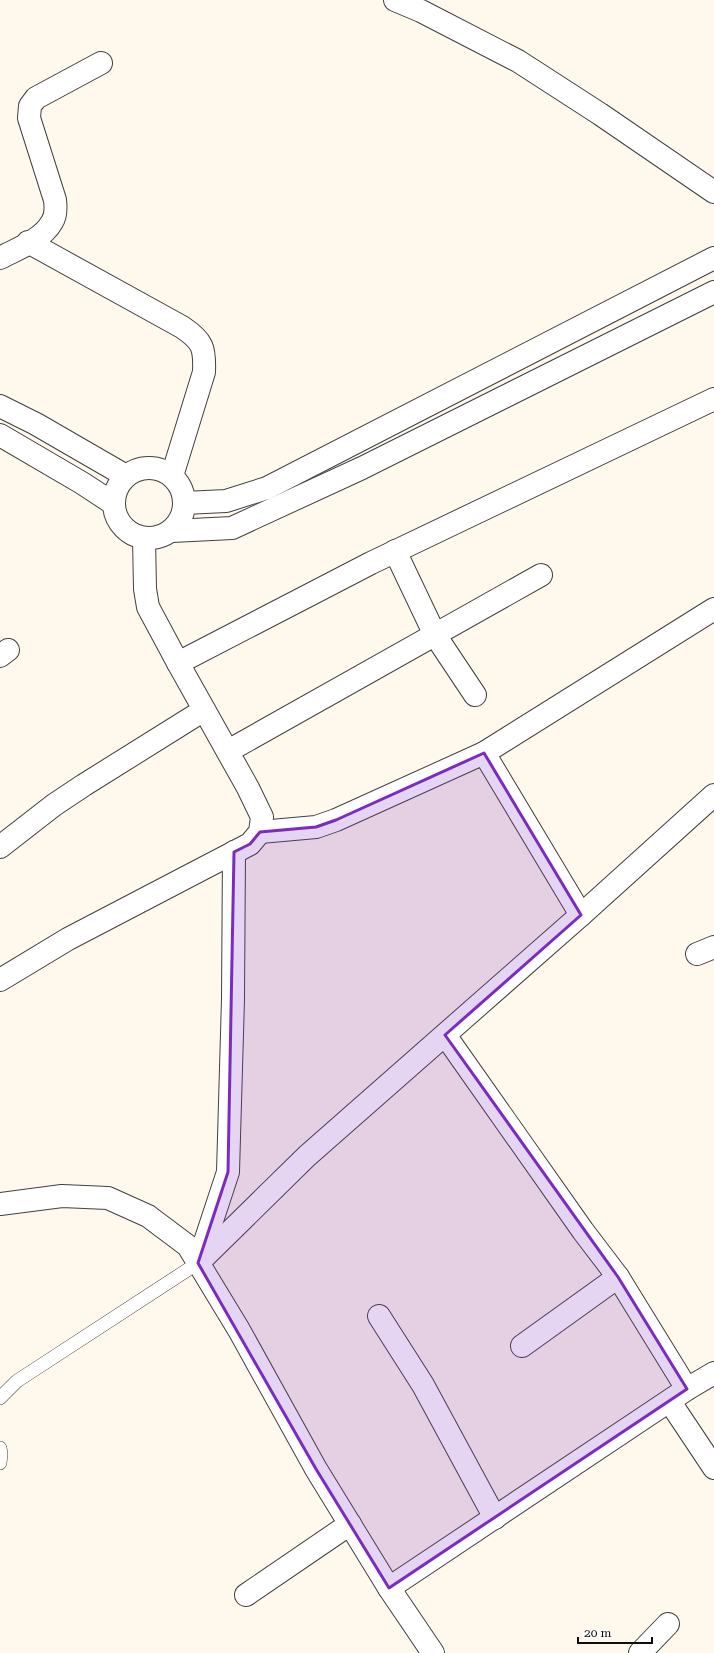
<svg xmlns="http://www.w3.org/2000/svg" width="714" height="1653" font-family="'Roboto Serif',serif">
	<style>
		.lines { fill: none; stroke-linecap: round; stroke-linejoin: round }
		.service-casing { stroke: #404040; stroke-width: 14 }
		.minor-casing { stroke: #404040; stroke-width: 24 }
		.tertiary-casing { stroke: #404040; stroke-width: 24 }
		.service { stroke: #fff; stroke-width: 13 }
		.minor { stroke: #fff; stroke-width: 22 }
		.tertiary { stroke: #fff; stroke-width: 22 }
		.marked { fill: #7b2cbf; fill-opacity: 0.2; stroke: #7b2cbf; stroke-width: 3; stroke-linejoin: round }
	</style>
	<rect width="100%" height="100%" fill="#fff8ed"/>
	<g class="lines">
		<defs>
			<g id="service">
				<polyline points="0,1398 17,1381 198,1263"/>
				<polyline points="0,1448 1,1454 0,1463"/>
			</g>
			<g id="minor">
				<polyline points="395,0 421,11 518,61 600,114 714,192"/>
				<path d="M28 242 182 327C203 341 205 348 204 372L172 476"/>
				<path d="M0 258C17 249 42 240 52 222 56 216 56 208 55 200L29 118 30 106 36 98 101 63"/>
				<polyline points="395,551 435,635 475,695"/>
				<polyline points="0,656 8,650"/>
				<polyline points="178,663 371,563 714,399"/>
				<polyline points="228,751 541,575"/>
				<polyline points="484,753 581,915"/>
				<polyline points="260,832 316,827 336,820 484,753 714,609"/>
				<polyline points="0,847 54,805 84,785 204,710"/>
				<polyline points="697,954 714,947"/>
				<polyline points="0,980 68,939 250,844 260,832 262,817 248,788 178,663 148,607 145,589 144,538"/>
				<polyline points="445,1035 583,1231 618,1277 687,1389"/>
				<polyline points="0,1204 62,1196 108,1198 148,1216 188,1246 239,1330 316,1469 389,1588 433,1653"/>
				<polyline points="199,1260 228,1172 233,999 234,852"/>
				<polyline points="198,1263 307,1156 581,915 714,795"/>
				<polyline points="379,1316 423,1385 495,1518"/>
				<polyline points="522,1346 618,1277"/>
				<polyline points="670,1402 714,1468"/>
				<polyline points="389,1588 687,1389 714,1373"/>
				<polyline points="246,1595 350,1524"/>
				<polyline points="640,1653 668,1624"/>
			</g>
			<g id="tertiary">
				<polyline points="0,406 36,424 126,476"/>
				<polyline points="0,435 82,483 114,504"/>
				<circle cx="149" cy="503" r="35"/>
				<polyline points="184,503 226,501 267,488 714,258"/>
				<polyline points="172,531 232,528 362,468 714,292"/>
			</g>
		</defs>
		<use href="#service" class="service-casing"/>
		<use href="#minor" class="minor-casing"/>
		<use href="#tertiary" class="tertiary-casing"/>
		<use href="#service" class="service"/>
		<use href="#minor" class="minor"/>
		<use href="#tertiary" class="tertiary"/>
	</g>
	<path class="marked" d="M484 753 581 915 445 1035 618 1277 687 1389 389 1588 316 1469 198 1263 228 1172 234 852 250 844 260 832 316 827 336 820Z"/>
	<path d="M578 1637v6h74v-6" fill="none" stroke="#0d0d0d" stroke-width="2"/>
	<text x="584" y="1637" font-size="12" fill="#0d0d0d" stroke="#ffffff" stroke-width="3" paint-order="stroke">20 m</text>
</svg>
